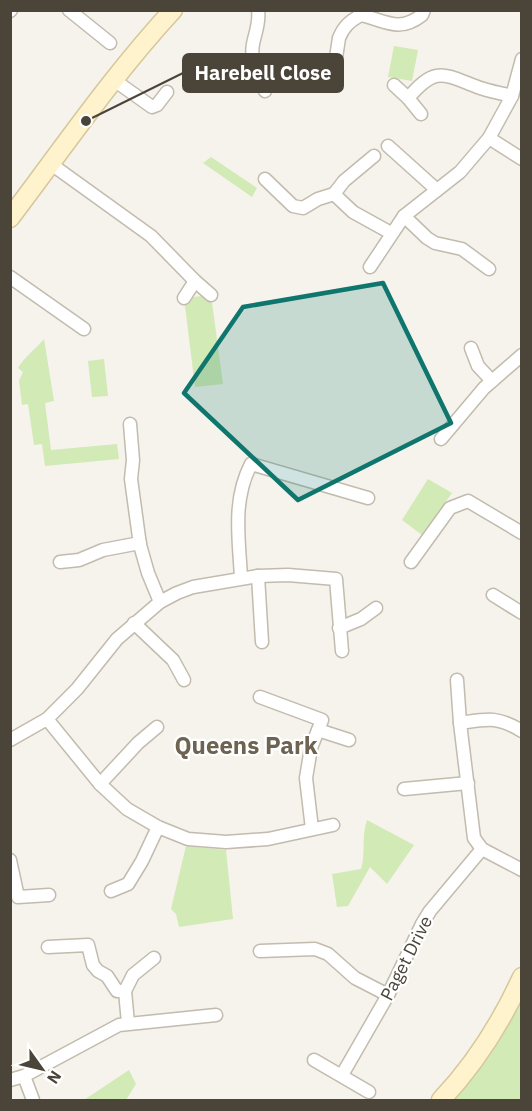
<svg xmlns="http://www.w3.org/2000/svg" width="532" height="1111" font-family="'IBM Plex Sans',sans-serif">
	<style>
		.green { fill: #d2eab5 }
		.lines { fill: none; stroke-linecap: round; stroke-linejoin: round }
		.street-casing { stroke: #c2bbae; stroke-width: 15 }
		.secondary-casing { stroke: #d6c79b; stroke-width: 21 }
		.street { stroke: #fff; stroke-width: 12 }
		.secondary { stroke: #fff3cd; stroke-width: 18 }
		.marked { fill: #0f766e; fill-opacity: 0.2; stroke: #0f766e; stroke-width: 4.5; stroke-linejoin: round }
		.labels { text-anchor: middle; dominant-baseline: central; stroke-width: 4.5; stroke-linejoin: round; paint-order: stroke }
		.street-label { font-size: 18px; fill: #4b4439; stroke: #fff }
		.district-label { font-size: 24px; font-weight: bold; fill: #6e6250; stroke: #fff }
		.leader { fill: none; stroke: #4b4439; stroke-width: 2 }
		.callout-dot { fill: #4b4439; stroke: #fff; stroke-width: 2 }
		.callout { fill: #4b4439; stroke: #4b4439; stroke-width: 2 }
		.callout-label { font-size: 20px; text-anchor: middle; font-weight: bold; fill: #fff }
	</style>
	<rect width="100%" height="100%" fill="#f6f3ec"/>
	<g class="green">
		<polygon points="394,46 418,50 412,81 388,77"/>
		<polygon points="211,157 257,188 252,197 203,163"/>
		<polygon points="211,295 223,384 195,387 184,298"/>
		<path d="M44 339 54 401 45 403 51 450 117 444 119 459 45 466 42 444 34 445 28 404 22 405 19 381 23 372 18 368C25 356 35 350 44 339Z"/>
		<polygon points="104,359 108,396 92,397 88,361"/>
		<polygon points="428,479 452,493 422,535 402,520"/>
		<path d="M367 820 414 845 387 884 370 867 348 906 337 907 332 874 361 869C366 854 361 837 367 820Z"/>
		<polygon points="186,846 226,850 233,919 179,927 176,914 171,909"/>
		<path d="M521 999V1100H452C479 1068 504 1037 521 999Z"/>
		<polygon points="129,1070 136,1084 126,1100 84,1100"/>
	</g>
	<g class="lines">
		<defs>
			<g id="street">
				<polyline points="69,10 110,43"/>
				<path d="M258 10C260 23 255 33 253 44 250 62 257 76 265 91"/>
				<path d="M360 10 361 15C386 21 399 33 422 15L424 10"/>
				<polyline points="10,11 11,10"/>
				<polyline points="114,80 152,107 157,105 167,92"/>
				<path d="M332 84 339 38C344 26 350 21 361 15"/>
				<polyline points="394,85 408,98 421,114"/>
				<path d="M408 98C435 67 441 73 475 86 487 91 500 93 512 96"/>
				<polyline points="489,138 522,159"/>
				<polyline points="388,146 437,190"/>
				<polyline points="51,164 151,236 195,281 211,295"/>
				<polyline points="265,179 293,206 303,208 318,199 334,194 344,181 374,156"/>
				<polyline points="334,194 353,212 391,233"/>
				<polyline points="404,216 427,238 435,243 462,249 489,269"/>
				<polyline points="370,267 404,216 460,172 489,138 512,96 522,59"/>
				<polyline points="10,277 84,329"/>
				<polyline points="184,298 195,281"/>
				<polyline points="471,348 478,366 492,381"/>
				<polyline points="130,424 133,460 131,479 140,545 148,573 160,602"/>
				<polyline points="441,439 484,388 522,355"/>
				<polyline points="60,562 79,560 103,550 140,543"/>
				<polyline points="411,562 450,508 468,501 522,533"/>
				<polyline points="258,576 262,642"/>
				<path d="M241 578C239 538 232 501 251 464L368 498"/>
				<polyline points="493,595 522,613"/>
				<polyline points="134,623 173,660 184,680"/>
				<polyline points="339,628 361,619 376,608"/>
				<polyline points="457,680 460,723 474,838 482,849 522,870"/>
				<polyline points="260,697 322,720 311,748 306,778 312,829"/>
				<polyline points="47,719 100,784 127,809 158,827 188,839 226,842 268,839 333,825"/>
				<path d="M460 723C488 719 497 716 522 731"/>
				<polyline points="318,730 349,740"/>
				<polyline points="10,740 47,719 77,689 117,639 160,602 177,593 193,587 258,576 288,575 336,579 342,651"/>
				<polyline points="100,784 138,743 157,727"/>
				<polyline points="404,789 468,783"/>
				<polyline points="10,860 18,897 49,895"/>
				<polyline points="111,891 128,884 142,861 158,827"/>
				<polyline points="48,947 88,945 93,965 98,971 107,976 117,991 125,991 128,1023"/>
				<polyline points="260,951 315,949 328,954 355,978 388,995"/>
				<polyline points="125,991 133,975 154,958"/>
				<polyline points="314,1060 369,1092"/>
				<polyline points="342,1075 388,995 422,924 430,911 482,849"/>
				<polyline points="24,1076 33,1100"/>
				<polyline points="10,1080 24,1076 119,1025 216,1015"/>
			</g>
			<g id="secondary">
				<path d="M10 218C63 148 113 75 173 10"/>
				<path d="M441 1100C475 1064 501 1023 522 977"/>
			</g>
		</defs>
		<use href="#street" class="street-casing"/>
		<use href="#secondary" class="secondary-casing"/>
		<use href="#street" class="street"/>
		<use href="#secondary" class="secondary"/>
	</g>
	<path class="marked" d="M383 283 451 423 298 500 184 393 243 307Z"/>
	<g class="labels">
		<g class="street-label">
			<text transform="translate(406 958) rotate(-63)">Paget Drive</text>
		</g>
		<g class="district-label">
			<text x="246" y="745">Queens Park</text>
		</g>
	</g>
	<path class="leader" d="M86 121L183 73"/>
	<circle class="callout-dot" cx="86" cy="121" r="6"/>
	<rect class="callout" x="183" y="54" width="160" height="38" rx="6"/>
	<g class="callout-label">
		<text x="263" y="80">Harebell Close</text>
	</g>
	<rect width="532" height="1111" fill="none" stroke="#4b4439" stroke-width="24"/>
	<g transform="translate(42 1069) rotate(124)" stroke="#ffffff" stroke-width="4.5" paint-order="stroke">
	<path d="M0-4.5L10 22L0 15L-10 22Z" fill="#4b4439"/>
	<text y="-9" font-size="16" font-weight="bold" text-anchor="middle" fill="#4b4439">N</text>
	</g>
</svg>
